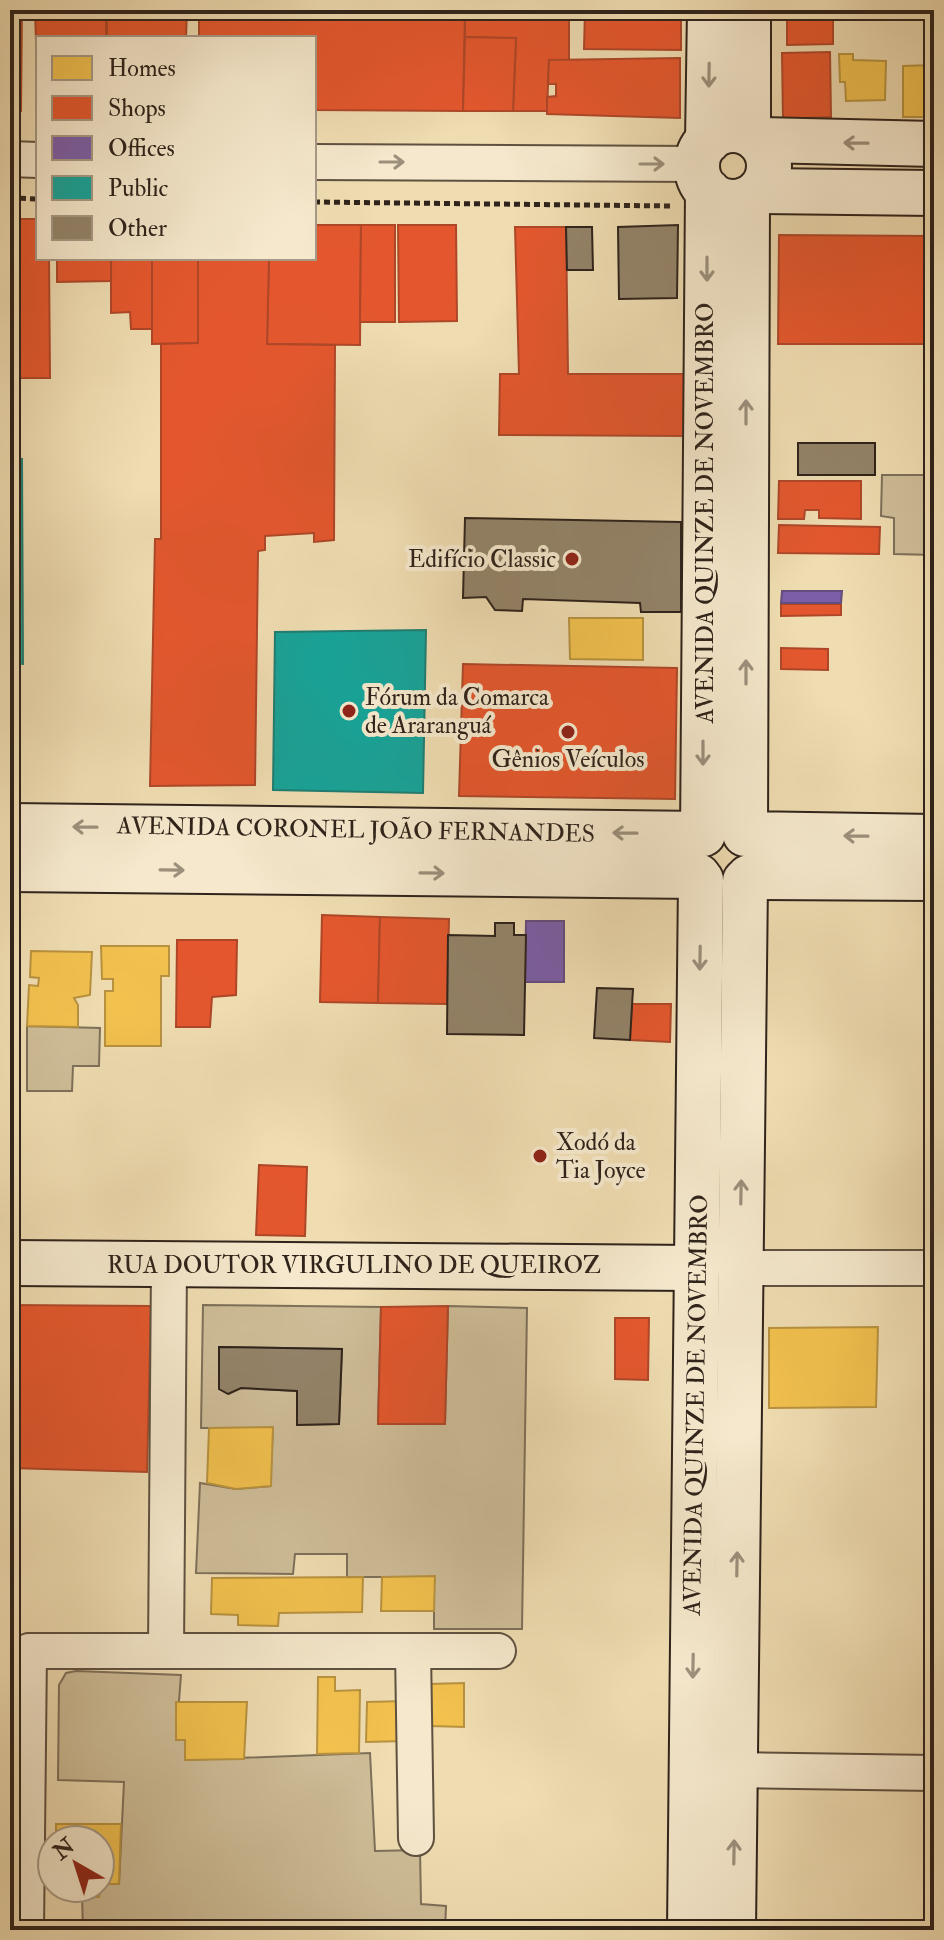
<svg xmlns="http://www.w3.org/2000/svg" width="944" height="1940" font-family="'IM FELL Double Pica',serif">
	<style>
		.green { fill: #cebd98; stroke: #7e705a; stroke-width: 2; fill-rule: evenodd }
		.homes { fill: #f2c14e; stroke: #b8923f; stroke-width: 2 }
		.shops { fill: #e4572e; stroke: #ae4728; stroke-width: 2 }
		.offices { fill: #7b5ea7; stroke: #644c7d; stroke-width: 2 }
		.public { fill: #17a398; stroke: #1e7d72; stroke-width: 2 }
		.building { fill: #938369; stroke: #2f231b; stroke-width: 2 }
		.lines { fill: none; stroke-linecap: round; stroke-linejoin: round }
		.street-casing { stroke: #5f5140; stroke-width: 38 }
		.secondary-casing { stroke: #2f231b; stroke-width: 48 }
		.path { stroke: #2f231b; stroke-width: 5; stroke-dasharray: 6 4; stroke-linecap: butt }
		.street { stroke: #f5e8cc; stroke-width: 34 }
		.secondary { stroke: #f5e8cc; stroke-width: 44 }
		.oneway { stroke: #9c8f7c }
		.poi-dot { fill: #8f2418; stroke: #f5e8cc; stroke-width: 3 }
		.labels { text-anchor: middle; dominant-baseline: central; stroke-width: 8; stroke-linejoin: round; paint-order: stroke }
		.street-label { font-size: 24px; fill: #2f231b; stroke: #f5e8cc }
		.poi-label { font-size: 24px; fill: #2f231b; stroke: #f5e8cc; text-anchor: start }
	</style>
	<rect width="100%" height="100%" fill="#efdcb1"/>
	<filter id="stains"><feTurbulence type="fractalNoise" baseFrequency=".0025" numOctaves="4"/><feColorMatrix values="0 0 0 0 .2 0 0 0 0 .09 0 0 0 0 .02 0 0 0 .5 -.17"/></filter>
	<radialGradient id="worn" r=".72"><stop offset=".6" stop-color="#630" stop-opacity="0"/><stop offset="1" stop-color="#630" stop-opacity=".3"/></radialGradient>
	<g class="green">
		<polygon points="882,475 934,475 934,555 894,554 894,518 881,516"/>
		<polygon points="27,1026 100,1028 99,1066 73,1066 72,1091 27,1091"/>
		<path d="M203 1305 381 1307 378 1424 445 1423 448 1306 527 1308 522 1629H434V1577H347V1554H295L293 1574 196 1573 200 1483 236 1489 270 1486 273 1428H201ZM220 1347 342 1349 339 1424 297 1425V1391L241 1388 229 1394 219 1389Z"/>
		<polygon points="76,1671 181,1675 176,1739 185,1740 185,1760 370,1753 375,1851 420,1850 421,1904 446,1906 445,1930 83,1930 82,1895 99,1897 100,1884 119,1884 124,1782 58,1780 59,1685 66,1673"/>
	</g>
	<g class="homes">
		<polygon points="839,54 853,54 853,60 886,61 885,100 846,101 845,82 840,82"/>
		<polygon points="934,65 934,117 903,117 903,66"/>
		<polygon points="569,618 643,618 643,660 570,659"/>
		<polygon points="101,946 169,946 169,976 161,976 161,1046 105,1046 105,991 113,991 113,979 102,979"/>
		<polygon points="31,951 92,952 90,995 74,998 78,1005 78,1027 27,1026 29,985 38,986 39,978 30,977"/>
		<polygon points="878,1327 876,1407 769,1408 769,1328"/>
		<polygon points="273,1427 271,1486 236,1489 207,1483 209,1428"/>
		<polygon points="435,1576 434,1611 381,1611 382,1577"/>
		<polygon points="363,1577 362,1612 279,1613 278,1626 238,1625 238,1615 211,1614 212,1578"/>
		<polygon points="318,1677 335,1677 335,1691 360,1690 359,1753 317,1754"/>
		<polygon points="464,1683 464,1727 430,1726 429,1684"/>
		<polygon points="405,1701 405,1741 366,1742 367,1702"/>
		<polygon points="176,1702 247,1702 244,1759 185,1760 185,1740 176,1740"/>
		<polygon points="56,1824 121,1824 119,1884 100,1884 100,1888 100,1840 56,1840"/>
		<polygon points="54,1888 100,1888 99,1897 54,1893"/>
	</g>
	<g class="shops">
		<polygon points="10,10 22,10 21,111 10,110"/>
		<polygon points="35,10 106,10 106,38 38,38 38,107"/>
		<polygon points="107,10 187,10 186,38 107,38"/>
		<polygon points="199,10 465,10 463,111 314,110 314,38 199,38"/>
		<polygon points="465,10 557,10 557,16 569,16 569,60 549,60 547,111 513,111 516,38 465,37"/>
		<polygon points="585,10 681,10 681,50 584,49"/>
		<polygon points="787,10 833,10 833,16 787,17"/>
		<polygon points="833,16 833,44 787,45 787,17"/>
		<polygon points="465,37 516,38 513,111 463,111"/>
		<polygon points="830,52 831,117 783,119 782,53"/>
		<polygon points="680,58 680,118 547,114 547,97 556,96 556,84 548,84 549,60"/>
		<polygon points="10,219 38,219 38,258 49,258 50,378 10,378"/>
		<polygon points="314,225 361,225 360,345 267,344 269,258 314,258"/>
		<polygon points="361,225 395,225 395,322 360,322"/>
		<polygon points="398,225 456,225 457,321 399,322"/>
		<polygon points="515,227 566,227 568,374 686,374 686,436 499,435 500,374 519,374"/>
		<polygon points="779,235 934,236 934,344 778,344"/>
		<polygon points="57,258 111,258 111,281 57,282"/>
		<polygon points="111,258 152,258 152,329 131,329 130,312 111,313"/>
		<polygon points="152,258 198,258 198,343 152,344"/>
		<polygon points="198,258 269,258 267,344 335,345 334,540 314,542 314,533 265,536 265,550 258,551 255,785 150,786 155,539 161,539 161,344 198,343"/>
		<polygon points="779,481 861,481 861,519 819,518 819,510 805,510 804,519 778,519"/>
		<polygon points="779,525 880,527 879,554 778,553"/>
		<polygon points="781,604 841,604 841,615 781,616"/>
		<polygon points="781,648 828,649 828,670 781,669"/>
		<polygon points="463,664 677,668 675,799 459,796"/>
		<polygon points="322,915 380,917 378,1003 320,1002"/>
		<polygon points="380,917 449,919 447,1004 378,1003"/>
		<polygon points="177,940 237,940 236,995 212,997 210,1027 176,1027"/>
		<polygon points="632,1004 671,1004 670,1042 630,1040"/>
		<polygon points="259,1165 307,1167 305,1236 256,1235"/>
		<polygon points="10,1305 151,1306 147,1472 10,1468"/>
		<polygon points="448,1306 445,1424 378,1424 381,1307"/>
		<polygon points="615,1318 649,1318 648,1380 615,1379"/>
	</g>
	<g class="offices">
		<polygon points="782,591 842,591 841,603 781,603"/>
		<polygon points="526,921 564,921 564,982 525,982"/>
	</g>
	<g class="public">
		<polygon points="10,458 22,459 23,664 10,663"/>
		<polygon points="426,630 423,793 273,790 275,632"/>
	</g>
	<g class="building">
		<polygon points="678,225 677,298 619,299 618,227"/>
		<polygon points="566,227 592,227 593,270 567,270"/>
		<rect x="798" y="443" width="77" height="32"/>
		<polygon points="465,518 681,522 681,612 641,612 640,603 523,599 522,611 495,610 486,597 463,598"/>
		<polygon points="495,923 514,923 514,935 526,935 524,1035 447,1034 448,935 495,936"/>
		<polygon points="597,988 633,989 630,1040 594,1038"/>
		<polygon points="219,1347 342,1349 339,1424 297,1425 297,1391 241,1388 228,1394 219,1389"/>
	</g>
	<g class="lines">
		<defs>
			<g id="street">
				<polyline points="10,159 38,160"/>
				<polyline points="314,162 698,164"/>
				<polyline points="740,1268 934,1268"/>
				<polyline points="166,1651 169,1264"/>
				<polyline points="413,1651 416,1838"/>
				<polyline points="734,1770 934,1773"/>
				<polyline points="26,1930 29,1651 498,1651"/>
			</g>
			<g id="secondary">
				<circle cx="733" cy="166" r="36"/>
				<polyline points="748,133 748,10"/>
				<polyline points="758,140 934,144"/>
				<polyline points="708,141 710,10"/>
				<polyline points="759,191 934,193"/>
				<polyline points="747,199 745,834 934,837"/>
				<polyline points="10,826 703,834 708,191"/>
				<polyline points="10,869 698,876"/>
				<polyline points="749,877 934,878"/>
				<polyline points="10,1263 697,1268"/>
				<polyline points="690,1930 701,880"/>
				<polyline points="733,1930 745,881"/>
			</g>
		</defs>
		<use href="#street" class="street-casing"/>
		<use href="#secondary" class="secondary-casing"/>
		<g class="path">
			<polyline points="10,198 38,199"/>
			<polyline points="314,202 672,206"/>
		</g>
		<use href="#street" class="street"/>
		<use href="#secondary" class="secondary"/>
	</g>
	<defs><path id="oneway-shaft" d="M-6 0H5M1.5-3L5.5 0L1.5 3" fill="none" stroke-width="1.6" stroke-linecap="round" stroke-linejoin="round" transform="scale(2)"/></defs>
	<g class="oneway">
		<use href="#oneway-shaft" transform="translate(709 75) rotate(91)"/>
		<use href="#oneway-shaft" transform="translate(856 143) rotate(-179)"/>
		<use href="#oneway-shaft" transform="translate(392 162)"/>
		<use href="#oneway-shaft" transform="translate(652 164)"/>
		<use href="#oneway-shaft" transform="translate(707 269) rotate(90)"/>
		<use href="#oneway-shaft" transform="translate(746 412) rotate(-90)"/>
		<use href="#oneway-shaft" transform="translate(746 672) rotate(-90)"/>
		<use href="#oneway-shaft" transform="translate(703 753) rotate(90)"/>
		<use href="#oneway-shaft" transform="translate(85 827) rotate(-179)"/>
		<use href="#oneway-shaft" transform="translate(625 833) rotate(-179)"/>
		<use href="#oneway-shaft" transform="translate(856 836) rotate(-179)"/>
		<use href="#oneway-shaft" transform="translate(172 870) rotate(1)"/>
		<use href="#oneway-shaft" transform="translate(432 873) rotate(1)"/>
		<use href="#oneway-shaft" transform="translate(700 958) rotate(91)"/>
		<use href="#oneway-shaft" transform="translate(741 1192) rotate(-89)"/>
		<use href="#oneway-shaft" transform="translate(737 1564) rotate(-89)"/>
		<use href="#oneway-shaft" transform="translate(693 1666) rotate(91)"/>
		<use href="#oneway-shaft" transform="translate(734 1852) rotate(-89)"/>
	</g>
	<g class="poi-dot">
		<circle cx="572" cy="559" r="8"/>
		<circle cx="349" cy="711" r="8"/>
		<circle cx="568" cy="732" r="8"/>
		<circle cx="540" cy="1156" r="8"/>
	</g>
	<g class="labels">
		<g class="street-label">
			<text transform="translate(705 513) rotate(-90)">AVENIDA QUINZE DE NOVEMBRO</text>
			<text transform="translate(356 830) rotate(1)">AVENIDA CORONEL JOÃO FERNANDES</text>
			<text x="354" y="1265">RUA DOUTOR VIRGULINO DE QUEIROZ</text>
			<text transform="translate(696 1405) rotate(-89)">AVENIDA QUINZE DE NOVEMBRO</text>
		</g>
		<g class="poi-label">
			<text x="556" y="559" text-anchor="end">Edifício Classic</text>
			<text x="365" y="697">Fórum da Comarca<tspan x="365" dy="28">de Araranguá</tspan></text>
			<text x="568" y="759" text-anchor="middle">Gênios Veículos</text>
			<text x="556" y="1142">Xodó da<tspan x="556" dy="28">Tia Joyce</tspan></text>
		</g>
	</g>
	<rect width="944" height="1940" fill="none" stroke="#efdcb1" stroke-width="40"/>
	<rect x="12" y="12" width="920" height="1916" fill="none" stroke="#2f231b" stroke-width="4"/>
	<rect x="20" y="20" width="904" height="1900" fill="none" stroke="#2f231b" stroke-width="2"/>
	<rect x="36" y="36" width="280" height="224" fill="#f5e8cc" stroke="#a69985" stroke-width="2"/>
	<rect x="52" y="56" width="40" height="24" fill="#f2c14e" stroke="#a69985" stroke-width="2"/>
	<text x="108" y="76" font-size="24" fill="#2f231b">Homes</text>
	<rect x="52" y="96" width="40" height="24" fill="#e4572e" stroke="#a69985" stroke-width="2"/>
	<text x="108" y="116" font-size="24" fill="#2f231b">Shops</text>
	<rect x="52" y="136" width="40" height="24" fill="#7b5ea7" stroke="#a69985" stroke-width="2"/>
	<text x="108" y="156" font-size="24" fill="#2f231b">Offices</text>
	<rect x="52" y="176" width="40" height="24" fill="#17a398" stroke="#a69985" stroke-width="2"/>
	<text x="108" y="196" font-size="24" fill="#2f231b">Public</text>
	<rect x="52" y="216" width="40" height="24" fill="#938369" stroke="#a69985" stroke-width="2"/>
	<text x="108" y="236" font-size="24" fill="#2f231b">Other</text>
	<g transform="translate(76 1864) rotate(321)"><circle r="38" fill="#f5e8cc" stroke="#a69985" stroke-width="2"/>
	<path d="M0-6L14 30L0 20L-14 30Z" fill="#8f2418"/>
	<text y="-12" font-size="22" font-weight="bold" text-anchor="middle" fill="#2f231b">N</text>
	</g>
	<rect width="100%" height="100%" filter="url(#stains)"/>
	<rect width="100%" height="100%" fill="url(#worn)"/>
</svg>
